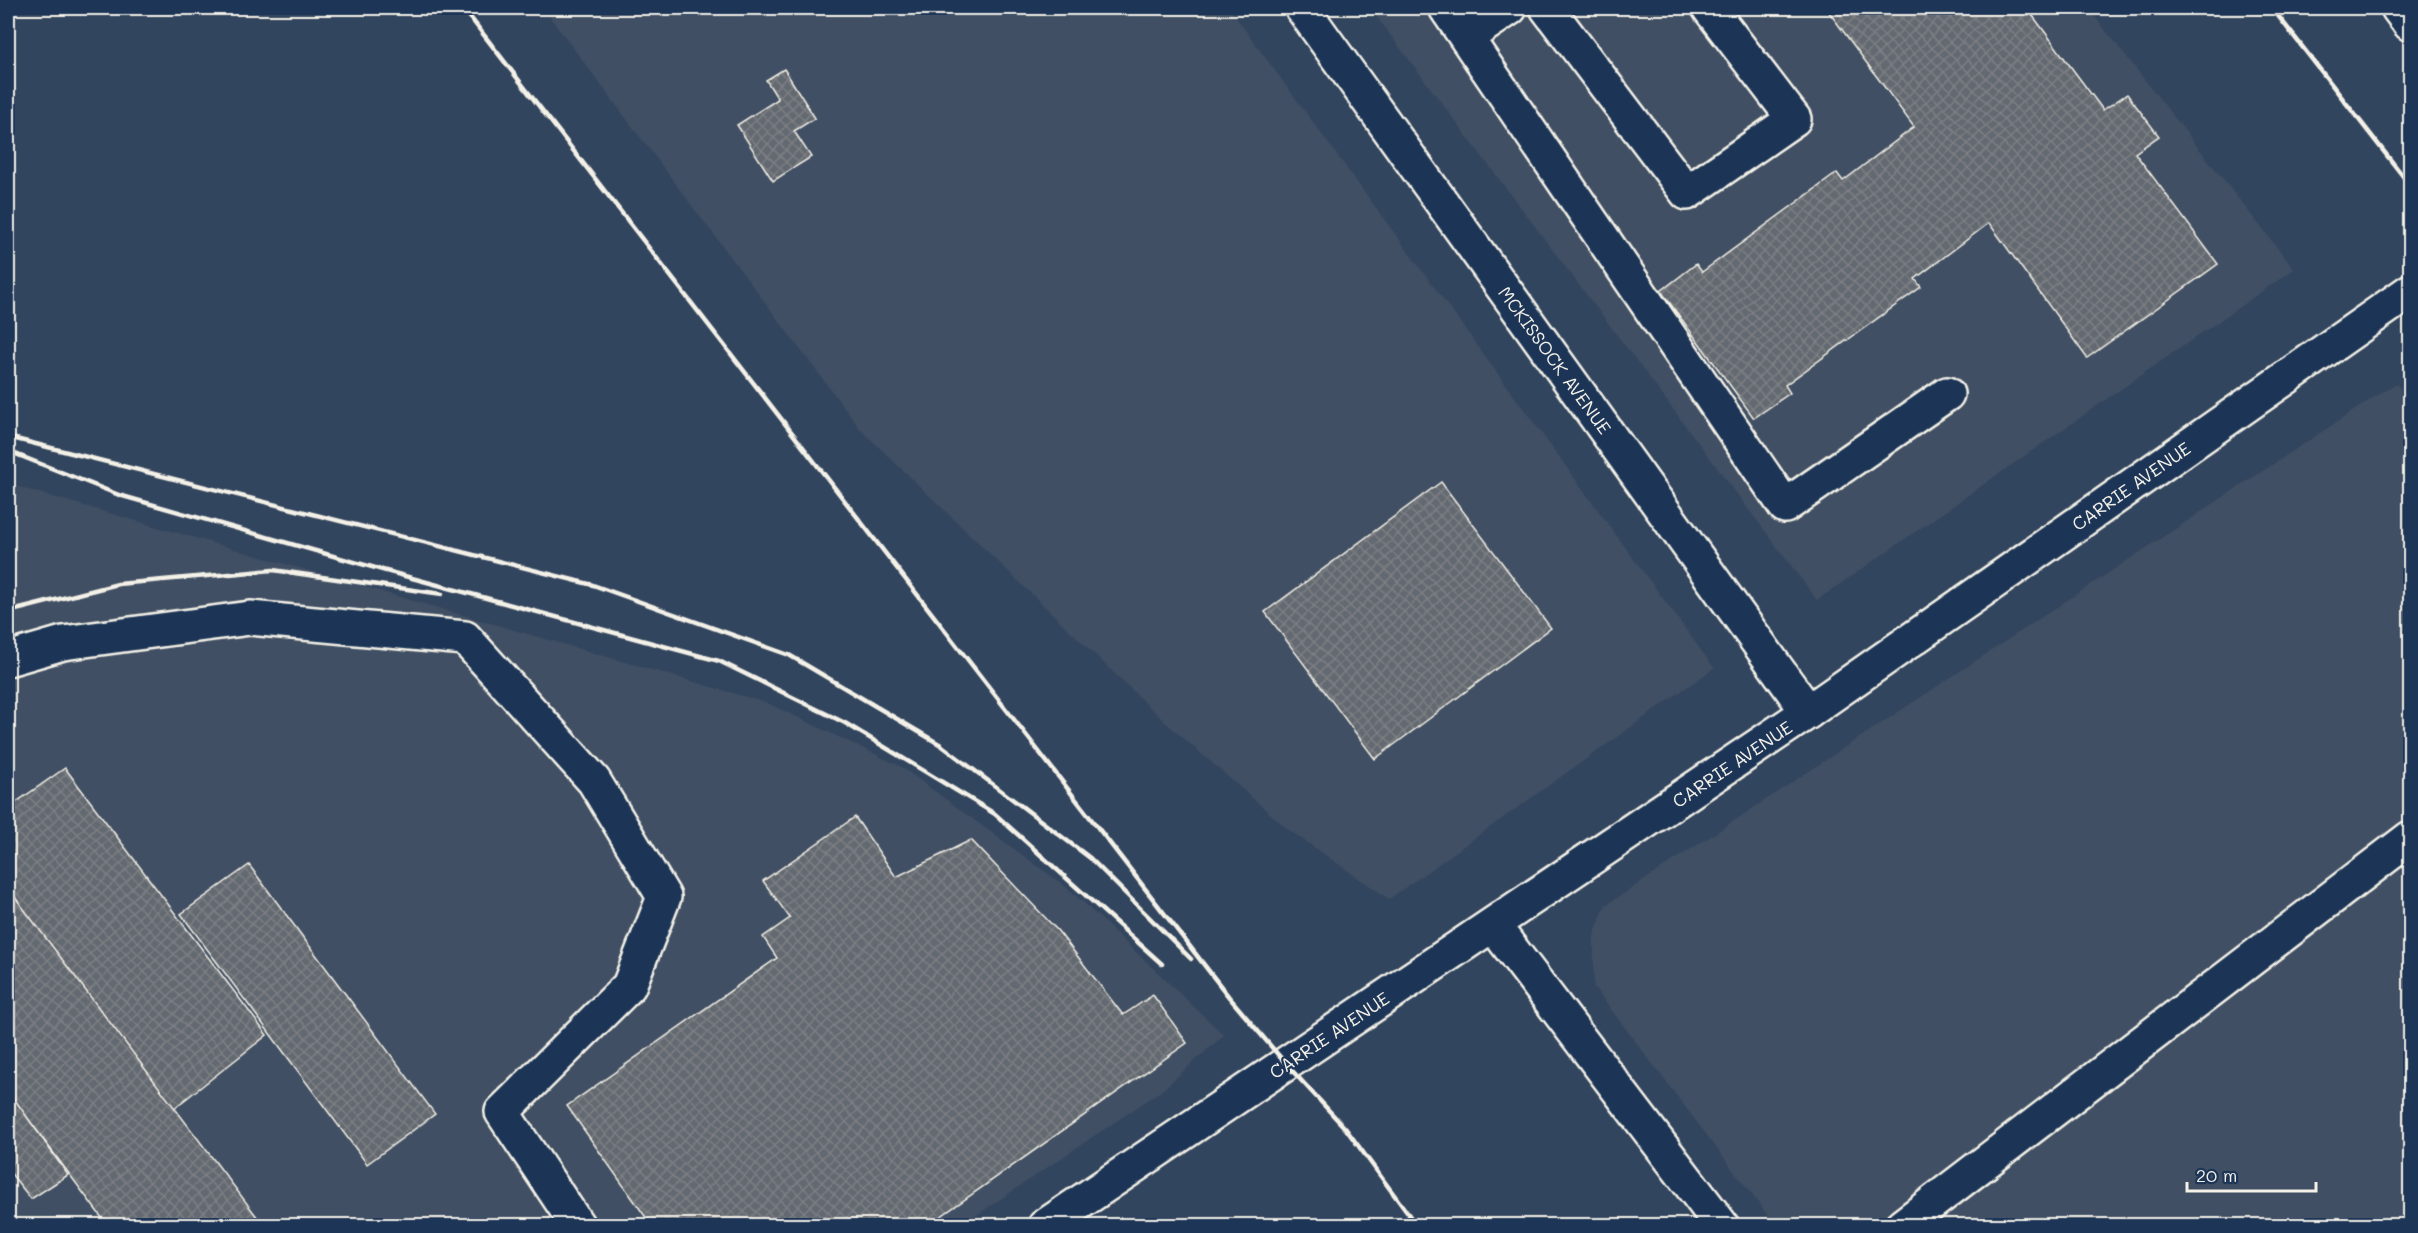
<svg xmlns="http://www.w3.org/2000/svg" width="2418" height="1233" font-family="Mali,sans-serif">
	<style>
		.built { fill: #415063 }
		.building { fill: url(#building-cross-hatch); stroke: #f4f1e8; stroke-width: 1.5 }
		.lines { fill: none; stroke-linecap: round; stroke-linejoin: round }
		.minor-casing { stroke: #f4f1e8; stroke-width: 38 }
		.minor { stroke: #1d3557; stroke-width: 33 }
		.rail { stroke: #f4f1e8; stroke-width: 4.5 }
		.labels { text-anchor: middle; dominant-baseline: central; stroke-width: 4.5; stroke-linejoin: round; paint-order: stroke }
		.street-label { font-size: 18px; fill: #f4f1e8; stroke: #1d3557 }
	</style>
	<defs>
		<pattern id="building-cross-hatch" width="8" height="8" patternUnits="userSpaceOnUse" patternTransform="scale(1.5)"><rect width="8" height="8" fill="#64696f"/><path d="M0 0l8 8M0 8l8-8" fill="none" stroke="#7b7f84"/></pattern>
	</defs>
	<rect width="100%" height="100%" fill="#32455e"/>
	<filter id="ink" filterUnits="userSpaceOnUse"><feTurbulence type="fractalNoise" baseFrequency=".0167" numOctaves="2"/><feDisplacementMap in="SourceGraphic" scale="12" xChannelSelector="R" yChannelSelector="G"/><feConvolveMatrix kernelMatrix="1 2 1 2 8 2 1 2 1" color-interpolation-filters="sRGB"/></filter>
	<g filter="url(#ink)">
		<g class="built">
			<polygon points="543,8 1229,8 1714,668 1389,899 1289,830 1165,722 861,430"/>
			<polygon points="1370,8 2088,8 2294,269 1817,600"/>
			<polygon points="2396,383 2410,401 2410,1225 1775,1225 1594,987 1594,936 1605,906"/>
			<polygon points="8,484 767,703 900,766 1069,889 1224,1035 1161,1091 962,1225 8,1225"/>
		</g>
		<g class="building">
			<polygon points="1826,8 2027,8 2103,110 2127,94 2159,136 2135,153 2218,264 2087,358 1989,223 1915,279 1921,287 1785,385 1790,393 1754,418 1661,291 1696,264 1702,272 1837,173 1843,181 1914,127"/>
			<polygon points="784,69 815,118 794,131 811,157 773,181 737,125 778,99 766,80"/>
			<polygon points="1441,482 1551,628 1375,759 1265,612"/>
			<polygon points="65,768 267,1035 173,1109 8,889 8,808"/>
			<polygon points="855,817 896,877 971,840 1058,931 1123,1015 1153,995 1187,1043 927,1226 652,1226 567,1106 777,958 763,937 790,918 763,881"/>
			<polygon points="249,865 435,1114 367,1164 181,914"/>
			<polygon points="8,888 264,1226 108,1226 8,1092"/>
			<polygon points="8,1090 68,1175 31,1199 8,1170"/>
		</g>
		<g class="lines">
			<defs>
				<g id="minor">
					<polyline points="1302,8 1808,712"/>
					<polyline points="1446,8 1785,506 1947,394"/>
					<polyline points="1547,8 1687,193 1794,119 1709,8"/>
					<polyline points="2398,8 2410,24"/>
					<polyline points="1467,37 1510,8"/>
					<polyline points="8,659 63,643 250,618 465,638 594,781 664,897 629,986 502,1112 578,1226"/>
					<polyline points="1493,925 1722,1226"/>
					<polyline points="1045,1226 1808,712 2410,291"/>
					<polyline points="1902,1226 2410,838"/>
				</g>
			</defs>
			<use href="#minor" class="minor-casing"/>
			<use href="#minor" class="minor"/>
			<g class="rail">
				<polyline points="463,8 1229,997 1286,1064 1346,1129 1417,1226"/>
				<polyline points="2272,8 2410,185"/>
				<polyline points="8,437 593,585 789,655 941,745 1090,858 1191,959"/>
				<polyline points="8,451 119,495 386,571 719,661 845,723 995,814 1162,964"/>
				<polyline points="8,612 118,584 273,570 442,594"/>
			</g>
		</g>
	</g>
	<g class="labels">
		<g class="street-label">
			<text transform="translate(1555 360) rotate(54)">MCKISSOCK AVENUE</text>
			<text transform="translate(2131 486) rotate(-35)">CARRIE AVENUE</text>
			<text transform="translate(1732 764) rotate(-34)">CARRIE AVENUE</text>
			<text transform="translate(1329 1035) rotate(-34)">CARRIE AVENUE</text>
		</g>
	</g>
	<rect width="2418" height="1233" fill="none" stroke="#1d3557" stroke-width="30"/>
	<rect x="15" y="15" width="2388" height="1203" fill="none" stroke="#f4f1e8" stroke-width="2" filter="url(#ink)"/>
	<path d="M2187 1182v9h129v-9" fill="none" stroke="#f4f1e8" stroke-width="3"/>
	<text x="2196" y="1182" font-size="18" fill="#f4f1e8" stroke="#1d3557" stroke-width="4.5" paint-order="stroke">20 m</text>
</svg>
